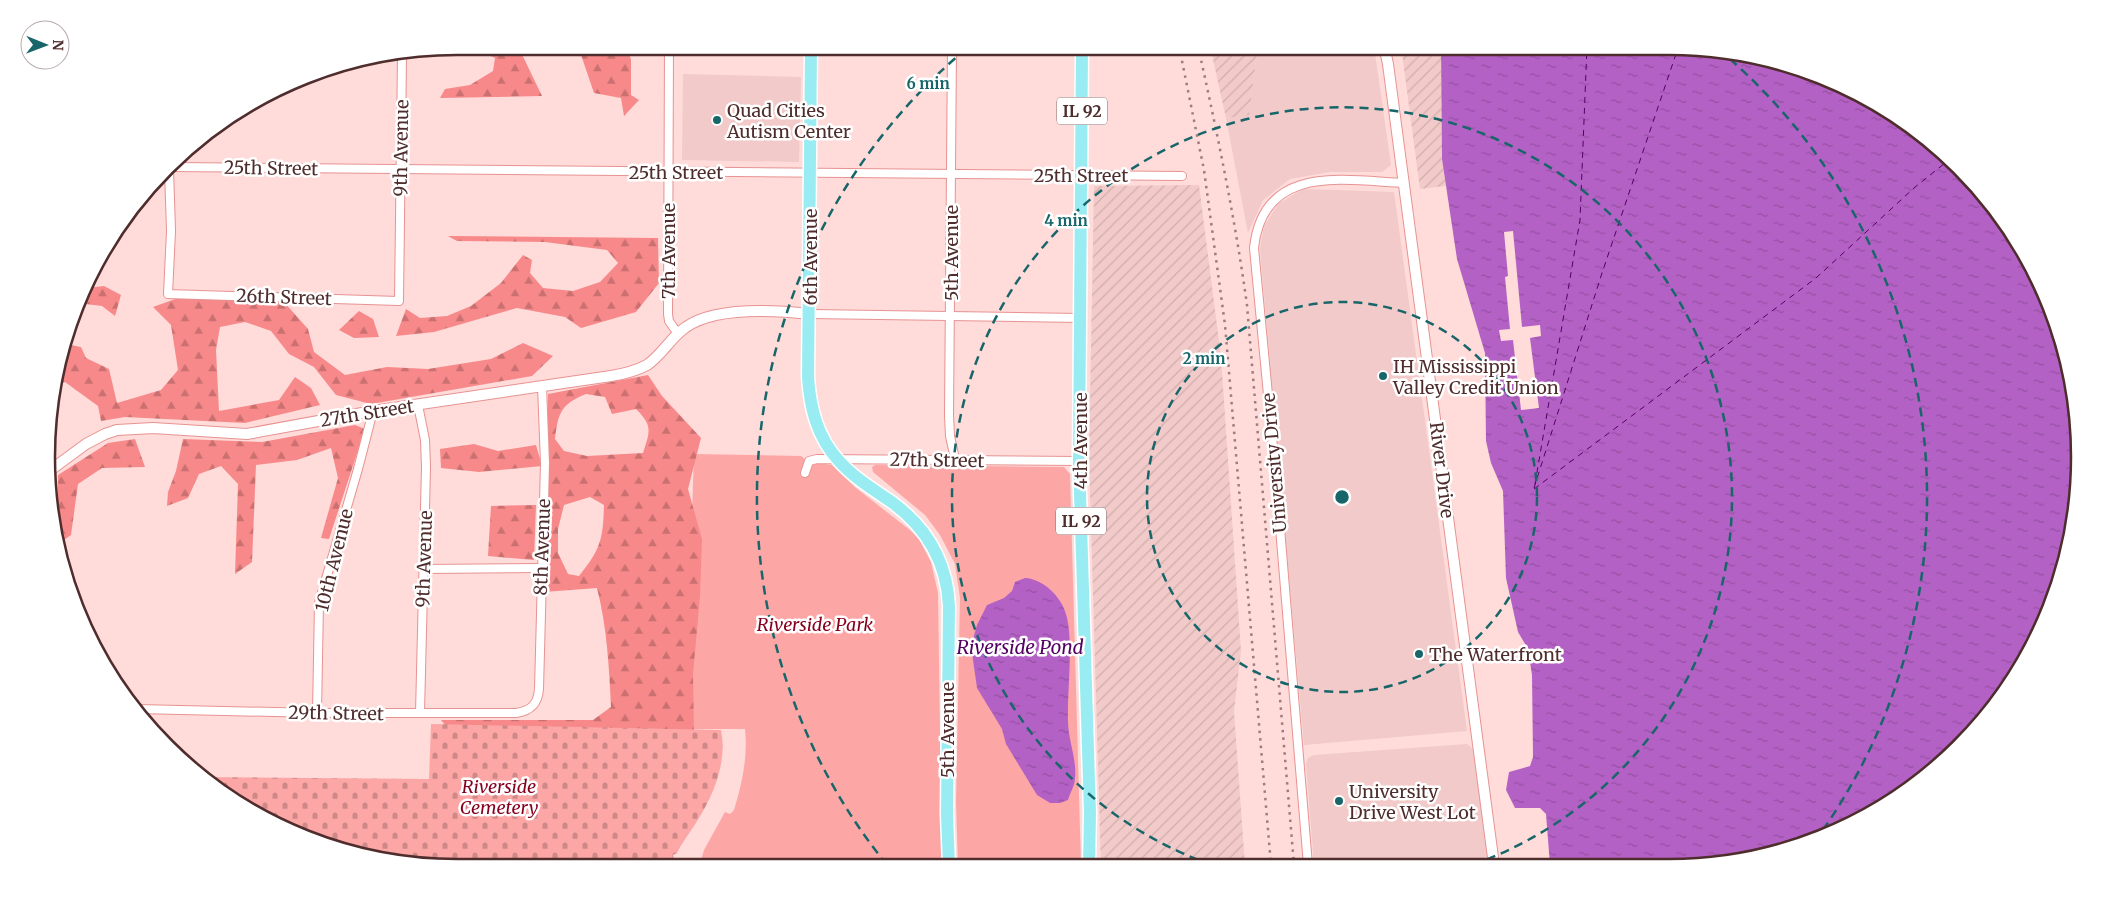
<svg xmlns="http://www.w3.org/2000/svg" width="2126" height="914" font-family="Merriweather,serif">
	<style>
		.built { fill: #f1cac9 }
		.industrial { fill: url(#industrial-furrows) }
		.green { fill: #fca7a6 }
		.forest { fill: url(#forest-firs); fill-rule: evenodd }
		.cemetery { fill: url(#cemetery-stones) }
		.water { fill: url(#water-ripples) }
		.pier { fill: #ffdbd9 }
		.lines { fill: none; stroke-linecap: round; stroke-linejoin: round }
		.ferry { stroke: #540063; stroke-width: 1; stroke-dasharray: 6 5; stroke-linecap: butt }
		.minor-casing { stroke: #e79392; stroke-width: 10 }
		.tertiary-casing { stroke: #e79392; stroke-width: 12 }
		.primary-casing { stroke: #fff; stroke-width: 15 }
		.minor { stroke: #fff; stroke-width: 8 }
		.tertiary { stroke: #fff; stroke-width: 10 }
		.primary { stroke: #99edf2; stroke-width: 12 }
		.rail { stroke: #9e7c7b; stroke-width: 2.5; stroke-dasharray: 2.5 5; stroke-linecap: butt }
		.ring { fill: none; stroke: #18666a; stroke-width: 2.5; stroke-dasharray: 9 6 }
		.poi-dot { fill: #18666a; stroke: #fff; stroke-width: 2 }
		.labels { text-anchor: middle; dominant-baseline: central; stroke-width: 5; stroke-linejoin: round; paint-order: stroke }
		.shield { fill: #fff; stroke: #846c6c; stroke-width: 1 }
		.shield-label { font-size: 16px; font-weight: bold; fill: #4f2d2d }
		.poi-label { font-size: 18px; fill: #4f2d2d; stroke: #fff; text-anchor: start }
		.street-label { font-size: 18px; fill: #4f2d2d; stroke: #fff }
		.park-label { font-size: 18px; font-style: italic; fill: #86001e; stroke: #fff }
		.water-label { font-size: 19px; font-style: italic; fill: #540063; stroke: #fff }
		.rim { fill: none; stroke: #4f2d2d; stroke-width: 2.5 }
		.centre { fill: #18666a; stroke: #fff; stroke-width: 2.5 }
		.ring-label { font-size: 15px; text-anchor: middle; font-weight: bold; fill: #18666a; stroke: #fff; stroke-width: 5; stroke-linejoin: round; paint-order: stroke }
	</style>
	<defs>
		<pattern id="industrial-furrows" width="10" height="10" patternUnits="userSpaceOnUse" patternTransform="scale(1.25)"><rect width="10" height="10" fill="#f1cac9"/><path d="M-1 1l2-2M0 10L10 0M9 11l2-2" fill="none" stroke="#d0aead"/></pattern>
		<pattern id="forest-firs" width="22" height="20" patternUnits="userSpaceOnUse" patternTransform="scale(1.25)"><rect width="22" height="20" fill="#f7898a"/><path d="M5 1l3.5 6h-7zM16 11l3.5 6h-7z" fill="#ca7071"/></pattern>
		<pattern id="cemetery-stones" width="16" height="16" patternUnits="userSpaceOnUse" patternTransform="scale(1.25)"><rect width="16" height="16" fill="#fca7a6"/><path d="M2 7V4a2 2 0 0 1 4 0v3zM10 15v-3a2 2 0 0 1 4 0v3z" fill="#ce8888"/></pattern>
		<pattern id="water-ripples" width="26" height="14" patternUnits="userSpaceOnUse" patternTransform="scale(1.25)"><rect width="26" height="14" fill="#b461c6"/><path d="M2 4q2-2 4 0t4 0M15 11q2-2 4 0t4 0" fill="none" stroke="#9550a1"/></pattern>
	</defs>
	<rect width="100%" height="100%" fill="#ffdbd9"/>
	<g class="built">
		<polygon points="1258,46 1374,46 1391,165 1382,172 1330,172 1290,179 1263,200 1248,233 1226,118 1249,114"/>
		<polygon points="683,74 801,77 799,162 682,160"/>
		<polygon points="1303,189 1394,192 1467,731 1304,745 1260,249 1264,226 1278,204"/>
		<polygon points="1467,744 1473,749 1489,865 1314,865 1306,764 1308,758 1314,755"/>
	</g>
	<g class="industrial">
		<polygon points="1210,46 1258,46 1249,115 1226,118"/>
		<polygon points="1401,46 1441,46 1442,159 1446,186 1420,189"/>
		<polygon points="1199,185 1221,357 1241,651 1234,711 1245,866 1101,866 1089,457 1094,186"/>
	</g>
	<g class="green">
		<path d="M694 454 801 456 812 465 817 463 832 465 856 488 910 530 919 539 931 562 938 593 942 866 699 867 704 850 725 812 730 814 734 810C742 784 748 757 745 729H685Z"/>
		<polygon points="875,465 1064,467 1070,474 1081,866 958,866 956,802 960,598 955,564 940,535 925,515 873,472 872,467"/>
	</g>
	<g class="forest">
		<polygon points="457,46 518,46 542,96 440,98 445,89 470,85 493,71 495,58 480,51 459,52 452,47"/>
		<polygon points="578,46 627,46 631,60 631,95 639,100 624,116 621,98 594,93"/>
		<polygon points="448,236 658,238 659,283 636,312 581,328 565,317 517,308 434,332 396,336 406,309 420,318 447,316 471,306 501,283 523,255 532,260 530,273 543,288 573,291 600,282 618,263 607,250 545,242 457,241"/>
		<polygon points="104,286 121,295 115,316 102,306 86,304 86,288"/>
		<polygon points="178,298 284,302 308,329 314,352 345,375 387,367 428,369 491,359 523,343 553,356 532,376 371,404 336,395 314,367 289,354 271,331 245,322 220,327 216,350 219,411 279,400 295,377 311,388 320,405 245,423 125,417 101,421 98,406 65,382 54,386 53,388 64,344 81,347 86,358 109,369 117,403 161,390 178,370 171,325 153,307"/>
		<polygon points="359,311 373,319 379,337 354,338 339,330"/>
		<path d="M648 375 662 396 701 438 688 489 702 539 700 596 693 674 694 735 450 731 441 720H593L611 707C609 667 607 627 597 588L544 592 548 394ZM586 394 605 397 612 414 636 409C653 426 650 431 643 453L587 456 564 451 555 439C558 413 561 404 586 394ZM590 497 604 505C603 539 601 549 579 576L568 574 558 553V529L564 505Z"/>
		<polygon points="355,425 365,429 329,539 321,538 338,478 331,448 297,460 256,465 252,562 235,574 238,484 221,466 199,474 188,498 167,506 168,492 176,471 183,439 262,442"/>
		<polygon points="135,439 145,467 102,468 78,484 71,535 57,545 58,475 108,443"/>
		<polygon points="474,444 498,451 536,445 542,466 479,472 441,468 440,449"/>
		<polygon points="536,505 534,560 488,556 491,506"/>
	</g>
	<g class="cemetery">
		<path d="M431 724 721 730C728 765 711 801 692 829 687 837 681 844 677 853L673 855 675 867 457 868 325 846 207 783 201 777 429 779Z"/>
		<polygon points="1076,861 1076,866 968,866 968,863"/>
	</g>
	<g class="water">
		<polygon points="1441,46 1669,46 1801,68 1874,101 1940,148 1995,207 2037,275 2066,350 2079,430 2076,510 2058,589 2010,685 1940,766 1826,836 1723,864 1550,865 1546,814 1540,808 1515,808 1506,790 1509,772 1530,766 1533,757 1532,675 1528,649 1518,632 1506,578 1503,491 1491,463 1486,441 1485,353 1457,259 1442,159"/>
		<path d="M1025 578C1043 579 1061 596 1066 614 1074 641 1067 690 1068 721 1068 740 1077 759 1075 778 1075 785 1070 793 1068 800L1060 803H1050L1037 795 1006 744 1002 729 977 688 971 646 977 625 987 605 1004 598 1012 591 1015 582Z"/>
	</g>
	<polygon class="pier" points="1513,231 1522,327 1540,325 1541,336 1530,338 1539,408 1521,410 1513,340 1501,341 1499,330 1510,329 1505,277 1508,276 1504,232"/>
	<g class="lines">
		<g class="ferry">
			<polyline points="1535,484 1580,220 1587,46"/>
			<polyline points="1534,488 1602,273 1678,48"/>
			<polyline points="1534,489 1816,278 1914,188 1950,159"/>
		</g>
		<defs>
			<g id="minor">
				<polyline points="669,46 668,314 669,321 678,334"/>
				<polyline points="952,46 949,415 950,436 955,459"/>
				<polyline points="171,167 1182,176"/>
				<polyline points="169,169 171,231 168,294 399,301 402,55"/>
				<polyline points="810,314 1080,318"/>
				<polyline points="418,405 425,440 426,467 420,713"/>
				<polyline points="805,473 809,461 817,459 1079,461"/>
				<polyline points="423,569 541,568"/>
				<path d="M137 709 317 713H516C531 711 538 704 539 689L545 463 542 386"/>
				<polyline points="317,713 319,603 358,469 373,411"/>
				<path d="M1308 865 1275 468 1254 248C1263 164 1342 180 1404 183"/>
			</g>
			<g id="tertiary">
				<polyline points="1384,46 1388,64 1494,865"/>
				<path d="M52 469 86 444 105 434 117 430 153 428 247 434 373 411 611 376C623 374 636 371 647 365 662 355 671 337 686 327 716 306 774 310 810 314"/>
			</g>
			<g id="primary">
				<path d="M811 46 808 377C810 408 817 437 839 461 854 478 874 490 893 503 928 529 947 563 949 606L947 814 949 866"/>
				<polyline points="1082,46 1079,461 1090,813 1089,866"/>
			</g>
		</defs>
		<use href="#minor" class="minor-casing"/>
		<use href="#tertiary" class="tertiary-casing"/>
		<use href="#primary" class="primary-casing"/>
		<use href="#minor" class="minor"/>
		<use href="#tertiary" class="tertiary"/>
		<use href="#primary" class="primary"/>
		<g class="rail">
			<polyline points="1179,46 1204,170 1225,325 1271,865"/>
			<path d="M1198 46C1217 132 1235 218 1247 305L1294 865"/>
		</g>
	</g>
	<g class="ring">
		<circle cx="1342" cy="497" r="195"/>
		<path d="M1212 865A390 390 0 1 1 1472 865"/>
		<path d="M887 865A585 585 0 0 1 966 49M1730 59A585 585 0 0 1 1818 837"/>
	</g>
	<g class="poi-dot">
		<circle cx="717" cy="120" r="5"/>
		<circle cx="1383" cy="376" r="5"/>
		<circle cx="1419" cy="654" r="5"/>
		<circle cx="1339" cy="801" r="5"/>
	</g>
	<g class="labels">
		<g class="shield">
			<rect x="1057" y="97.5" width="50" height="27" rx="4"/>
			<rect x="1056" y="507.5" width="50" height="27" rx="4"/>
		</g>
		<g class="shield-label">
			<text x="1082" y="111">IL 92</text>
			<text x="1081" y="521">IL 92</text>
		</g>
		<g class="poi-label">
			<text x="727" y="110">Quad Cities<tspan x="727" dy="21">Autism Center</tspan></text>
			<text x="1393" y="366">IH Mississippi<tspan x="1393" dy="21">Valley Credit Union</tspan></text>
			<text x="1429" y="654">The Waterfront</text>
			<text x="1349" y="791">University<tspan x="1349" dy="21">Drive West Lot</tspan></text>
		</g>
		<g class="street-label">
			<text transform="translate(401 148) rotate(-89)">9th Avenue</text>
			<text transform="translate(271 168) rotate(1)">25th Street</text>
			<text x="676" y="172">25th Street</text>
			<text x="1081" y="175">25th Street</text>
			<text transform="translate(668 251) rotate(-90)">7th Avenue</text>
			<text transform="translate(951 253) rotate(-90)">5th Avenue</text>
			<text transform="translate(810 257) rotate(-90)">6th Avenue</text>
			<text transform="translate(284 297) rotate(2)">26th Street</text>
			<text transform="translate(367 413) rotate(-9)">27th Street</text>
			<text transform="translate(1080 441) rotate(-90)">4th Avenue</text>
			<text transform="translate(937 460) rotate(1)">27th Street</text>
			<text transform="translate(1274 463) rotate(-95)">University Drive</text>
			<text transform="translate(1442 470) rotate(83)">River Drive</text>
			<text transform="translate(542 547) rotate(-88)">8th Avenue</text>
			<text transform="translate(424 559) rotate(-88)">9th Avenue</text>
			<text transform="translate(334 560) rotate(-76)">10th Avenue</text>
			<text transform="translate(336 713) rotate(1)">29th Street</text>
			<text transform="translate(947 730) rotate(-90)">5th Avenue</text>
		</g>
		<g class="park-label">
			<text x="815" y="624">Riverside Park</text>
			<text x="499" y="786">Riverside<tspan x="499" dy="21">Cemetery</tspan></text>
		</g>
		<g class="water-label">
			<text x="1020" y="647">Riverside Pond</text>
		</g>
	</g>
	<path d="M0 0H2126V914H0ZM457 55H1669A402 402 0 0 1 2071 457V457A402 402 0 0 1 1669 859H457A402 402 0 0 1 55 457V457A402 402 0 0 1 457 55Z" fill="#fff" fill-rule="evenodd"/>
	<path class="rim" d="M457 55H1669A402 402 0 0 1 2071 457V457A402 402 0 0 1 1669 859H457A402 402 0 0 1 55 457V457A402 402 0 0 1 457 55Z"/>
	<circle cx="1342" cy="497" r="8" class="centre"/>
	<g class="ring-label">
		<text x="928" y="89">6 min</text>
		<text x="1066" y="226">4 min</text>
		<text x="1204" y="364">2 min</text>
	</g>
	<g transform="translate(45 45) rotate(91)"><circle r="24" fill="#ffffff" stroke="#b9abab"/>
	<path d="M0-4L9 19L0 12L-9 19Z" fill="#18666a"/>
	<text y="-8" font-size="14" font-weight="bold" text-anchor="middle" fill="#4f2d2d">N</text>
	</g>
</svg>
